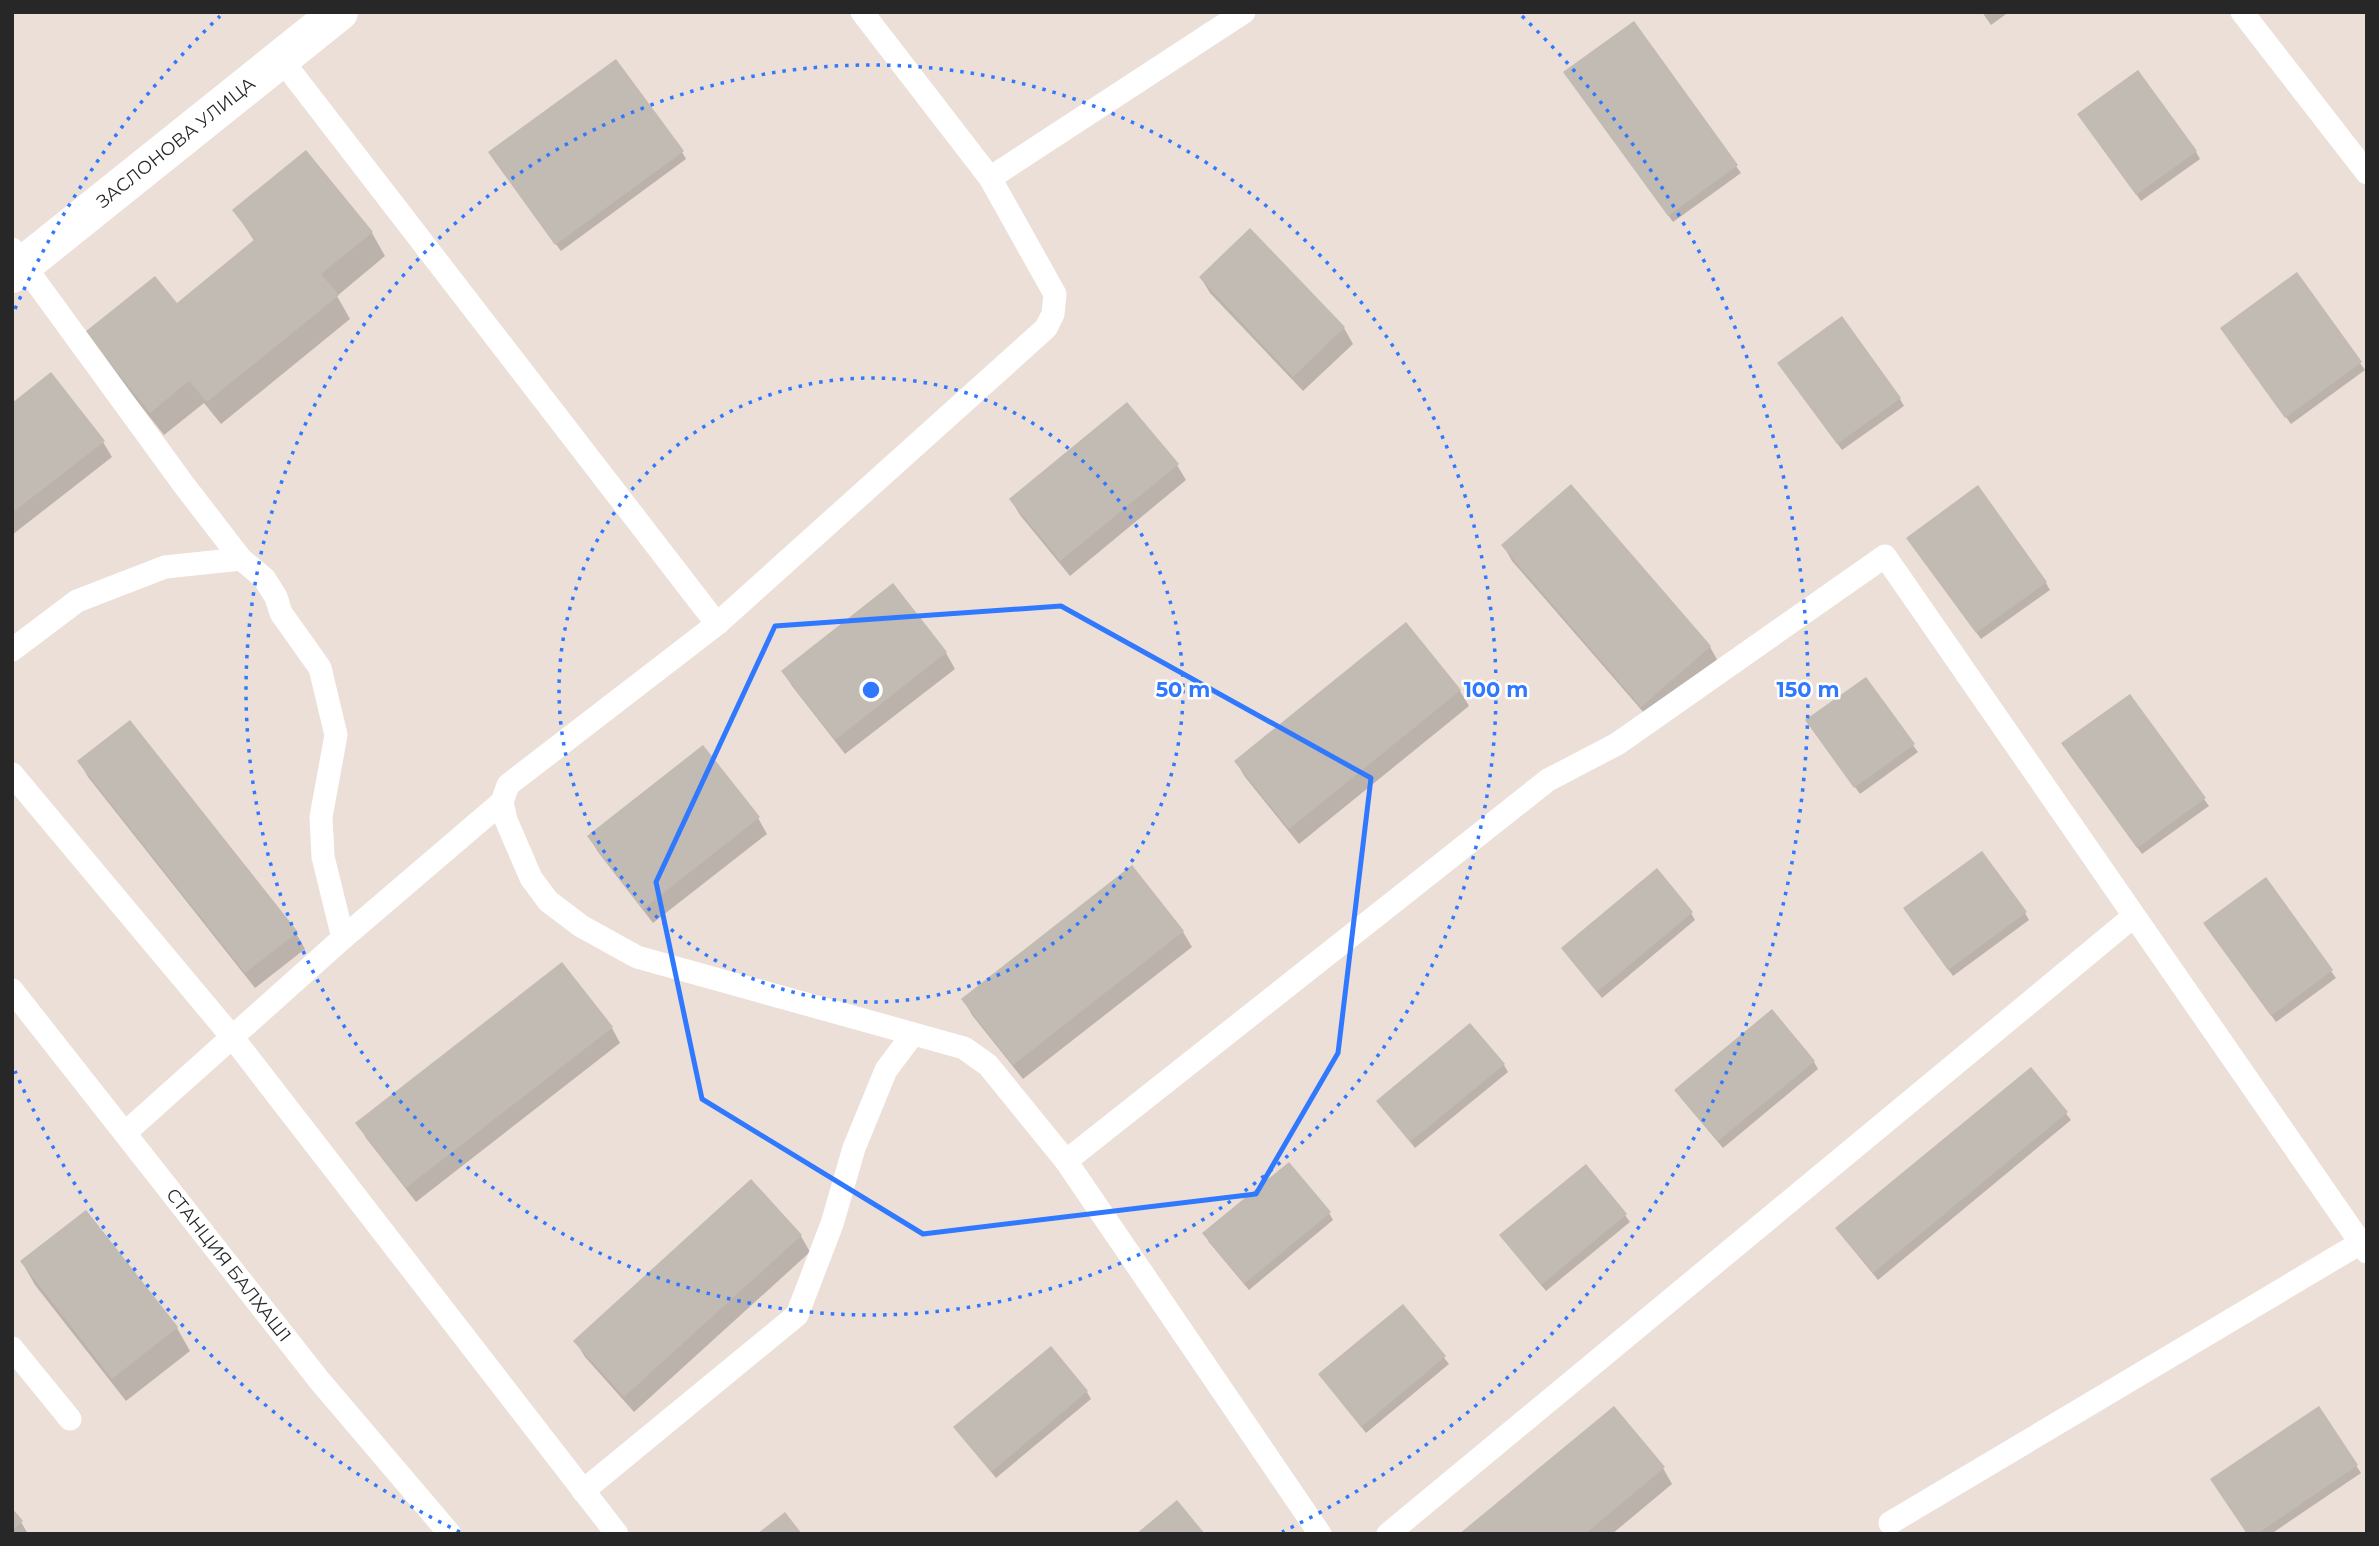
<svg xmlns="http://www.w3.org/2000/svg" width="2379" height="1546" font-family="Montserrat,sans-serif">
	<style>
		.shadow { fill: #0003 }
		.building { fill: #c2bbb3 }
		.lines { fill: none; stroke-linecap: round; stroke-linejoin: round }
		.lane { stroke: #fff; stroke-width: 23 }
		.street { stroke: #fff; stroke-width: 38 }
		.marked { fill: none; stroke: #3079ff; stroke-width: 5; stroke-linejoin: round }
		.ring { fill: none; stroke: #3079ff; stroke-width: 3.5; stroke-dasharray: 3.5 7 }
		.labels { text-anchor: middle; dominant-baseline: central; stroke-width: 5; stroke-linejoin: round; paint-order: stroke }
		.street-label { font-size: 18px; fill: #272727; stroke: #fff }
		.centre { fill: #3079ff; stroke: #fff; stroke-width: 3.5 }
		.ring-label { font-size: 21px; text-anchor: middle; font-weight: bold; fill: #3079ff; stroke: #fff; stroke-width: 5; stroke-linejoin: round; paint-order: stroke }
	</style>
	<rect width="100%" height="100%" fill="#ecdfd7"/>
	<g class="shadow">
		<polygon points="1982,12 2009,12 1991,25"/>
		<polygon points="1570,80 1736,166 1741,173 1673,222"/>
		<polygon points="2083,121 2196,152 2200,159 2141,201"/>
		<polygon points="306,152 372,233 385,256 337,296 350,319 221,424 204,403 164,435 101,356 88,333 177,305 255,242 234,210"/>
		<polygon points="682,152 686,159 561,251 494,160"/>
		<polygon points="1250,230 1344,328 1353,344 1303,391 1210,293 1201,278"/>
		<polygon points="2297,275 2365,370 2291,424 2226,335"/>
		<polygon points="1784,370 1900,399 1904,406 1842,450"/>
		<polygon points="12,405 103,442 112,457 12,535"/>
		<polygon points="1177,465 1186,480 1070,576 1020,515 1011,500"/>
		<polygon points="1571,486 1710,647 1719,663 1651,721 1512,561 1503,545"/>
		<polygon points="1912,545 2046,583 2050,590 1981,639"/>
		<polygon points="893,585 946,653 955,669 845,754 792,686 783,671"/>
		<polygon points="1406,624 1460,691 1469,706 1299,844 1245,777 1236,762"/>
		<polygon points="1865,679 1918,752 1860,794 1812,727"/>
		<polygon points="2129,696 2209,806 2142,854 2067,751"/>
		<polygon points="79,761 296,933 305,949 255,988 88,777"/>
		<polygon points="758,818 767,834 653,923 598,852 589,837"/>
		<polygon points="2266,880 2336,978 2276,1022 2209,930"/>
		<polygon points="1691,913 1695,920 1602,998 1567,955"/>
		<polygon points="2025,913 2029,920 1953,976 1909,916"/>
		<polygon points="1183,932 1192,947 1023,1079 972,1015 963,999"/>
		<polygon points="612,1028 620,1043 416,1202 366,1138 358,1123"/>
		<polygon points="1814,1062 1818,1069 1723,1148 1680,1097"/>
		<polygon points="1504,1065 1508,1072 1415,1148 1383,1108"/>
		<polygon points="2031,1069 2071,1120 1878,1280 1842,1236"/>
		<polygon points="751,1182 801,1236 810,1252 634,1412 585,1357 576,1342"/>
		<polygon points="86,1212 177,1328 190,1351 126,1401 35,1285 22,1262"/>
		<polygon points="1329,1213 1333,1220 1249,1290 1208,1241"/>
		<polygon points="1625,1215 1630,1222 1546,1291 1501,1236"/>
		<polygon points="1403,1306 1449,1364 1366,1433 1320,1375"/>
		<polygon points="1087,1392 1091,1399 996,1478 960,1434"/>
		<polygon points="1613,1409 1663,1468 1672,1484 1612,1534 1462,1534"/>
		<polygon points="2318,1409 2361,1473 2271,1534 2248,1534"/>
		<polygon points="12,1511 21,1522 28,1534 12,1534"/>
	</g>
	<g class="building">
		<polygon points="1634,21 1738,165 1668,216 1563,72"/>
		<polygon points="616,59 684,151 555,245 488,152"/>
		<polygon points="2138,70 2197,151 2136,195 2077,114"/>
		<polygon points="306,150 373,232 321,274 339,295 207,402 189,381 150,413 85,332 155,276 177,303 255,239 232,210"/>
		<polygon points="1250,228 1345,327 1293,377 1199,277"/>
		<polygon points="2297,272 2362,362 2285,418 2220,328"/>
		<polygon points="1842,316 1901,398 1837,444 1777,363"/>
		<polygon points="51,372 105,441 12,513 12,403"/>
		<polygon points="1127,402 1179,464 1060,561 1009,499"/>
		<polygon points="1571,484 1711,646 1641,707 1501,545"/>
		<polygon points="1978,485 2047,582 1976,633 1906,538"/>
		<polygon points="893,583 947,652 835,740 781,671"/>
		<polygon points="1406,622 1461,690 1289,829 1234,761"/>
		<polygon points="1866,677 1915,744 1854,788 1805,720"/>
		<polygon points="2130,694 2206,798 2137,848 2061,743"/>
		<polygon points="130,720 298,932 245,973 77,761"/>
		<polygon points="703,745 760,817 643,909 587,836"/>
		<polygon points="1982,851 2027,912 1948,970 1903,908"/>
		<polygon points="1132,865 1184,931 1013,1065 961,999"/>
		<polygon points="1657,868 1693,912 1597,992 1561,948"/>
		<polygon points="2266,877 2333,970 2271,1016 2203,923"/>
		<polygon points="562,962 613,1027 406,1188 355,1123"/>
		<polygon points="1772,1009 1815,1061 1718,1141 1674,1090"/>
		<polygon points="1470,1023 1505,1064 1410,1142 1376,1101"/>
		<polygon points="2031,1067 2068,1112 1873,1273 1835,1228"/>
		<polygon points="1289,1162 1331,1212 1244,1284 1202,1233"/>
		<polygon points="1586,1164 1627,1214 1541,1285 1499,1235"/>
		<polygon points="751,1179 802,1235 624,1397 573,1341"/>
		<polygon points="86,1210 178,1327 112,1379 20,1261"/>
		<polygon points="1403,1304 1446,1356 1361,1427 1318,1374"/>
		<polygon points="1051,1346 1088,1391 991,1472 953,1427"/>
		<polygon points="1614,1406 1665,1467 1585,1534 1459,1534"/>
		<polygon points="2319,1406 2358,1465 2257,1534 2247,1534 2210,1479"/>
		<polygon points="1177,1500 1205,1534 1136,1534"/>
		<polygon points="12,1508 23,1521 12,1530"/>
		<polygon points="785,1512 802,1534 757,1534"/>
	</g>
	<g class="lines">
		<g class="lane">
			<polyline points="862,12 990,178 1244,12"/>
			<polyline points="2242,12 2367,173"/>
			<polyline points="281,59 717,624 508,785 502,802 506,820 531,878 548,901 581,926 637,957 964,1048 988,1065 1066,1161"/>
			<polyline points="12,249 184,485 241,559 264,578 276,597 281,613 320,668 336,735 321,817 323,857 343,938"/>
			<polyline points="717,624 1046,328 1053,314 1055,294 990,178"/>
			<polyline points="12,650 77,601 165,567 241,559"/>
			<polyline points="12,774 233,1038 617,1534"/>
			<path id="s1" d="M12 990 319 1380 450 1534"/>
			<polyline points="125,1133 343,938 502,802"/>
			<polyline points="12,1348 70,1419"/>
			<polyline points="583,1491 797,1315 832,1224 854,1148 886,1070 913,1034"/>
			<polyline points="1890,1523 2367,1239"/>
			<polyline points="1320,1534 1066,1161 1548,780 1617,744 1885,556 2367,1252"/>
			<polyline points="1388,1534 2134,916"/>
		</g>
		<path class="street" id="s2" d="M12 274 339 12"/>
	</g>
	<path class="marked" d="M1061 606 1371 778 1338 1053 1256 1194 923 1234 702 1099 656 882 775 626Z"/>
	<g class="ring">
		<circle cx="871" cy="690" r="312"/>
		<circle cx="871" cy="690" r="625"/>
		<path d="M460 1532A937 937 0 0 1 15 1071M15 309A937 937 0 0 1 220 16M1522 16A937 937 0 0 1 1282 1532"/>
	</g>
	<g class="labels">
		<g class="street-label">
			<text stroke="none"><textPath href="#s2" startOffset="210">ЗАСЛОНОВА УЛИЦА</textPath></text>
			<text stroke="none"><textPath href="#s1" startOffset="350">СТАНЦИЯ БАЛХАШ1</textPath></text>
		</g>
	</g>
	<circle cx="871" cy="690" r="10" class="centre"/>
	<g class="ring-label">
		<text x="1183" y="697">50 m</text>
		<text x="1496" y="697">100 m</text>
		<text x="1808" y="697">150 m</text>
	</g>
	<rect width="2379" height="1546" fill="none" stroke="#272727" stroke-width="28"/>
</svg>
